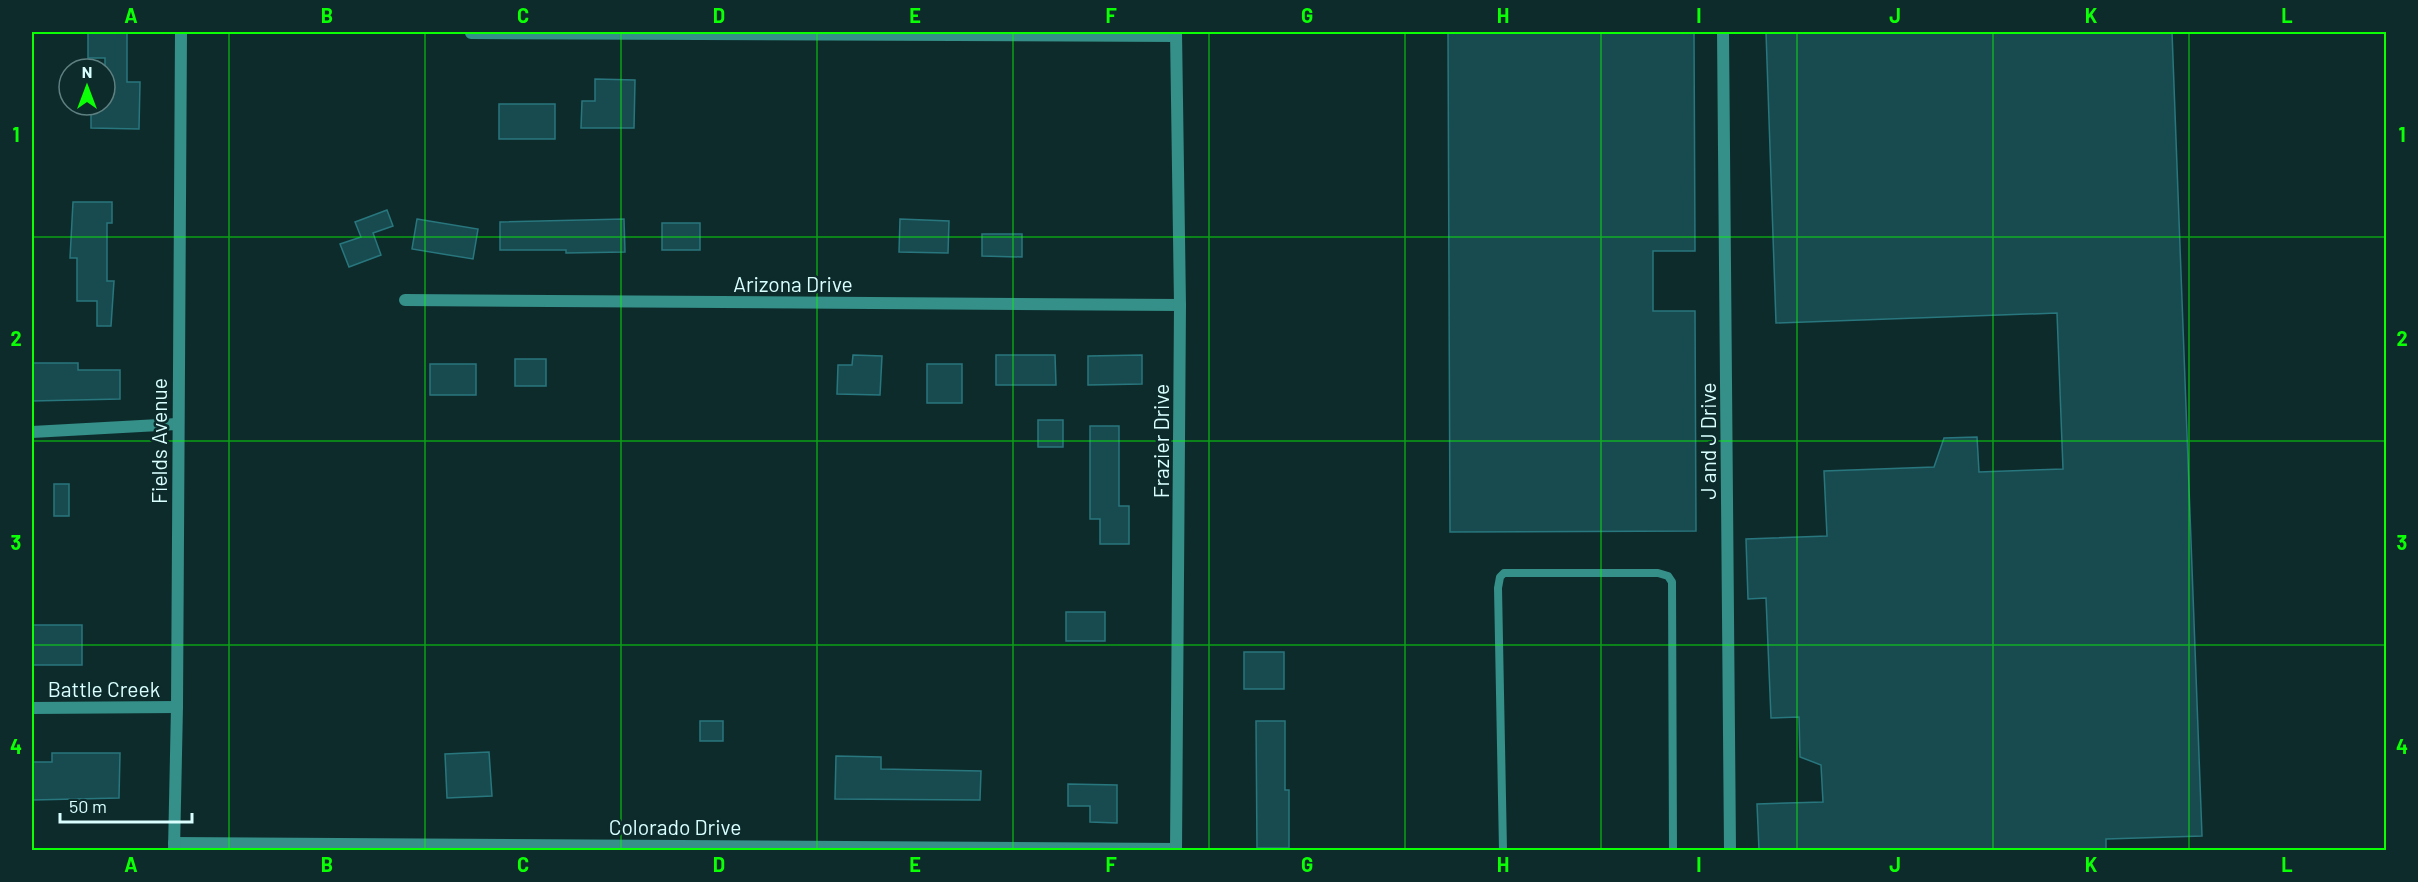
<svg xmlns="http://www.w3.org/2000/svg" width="2418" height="882" font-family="Barlow,sans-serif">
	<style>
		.building { fill: #184b4f; stroke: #28777e; stroke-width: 1.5 }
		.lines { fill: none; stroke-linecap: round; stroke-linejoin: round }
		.service { stroke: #349088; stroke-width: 8 }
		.minor { stroke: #349088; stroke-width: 12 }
		.tertiary { stroke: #349088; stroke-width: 12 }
		.grid { fill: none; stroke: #0bff05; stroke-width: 1.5; stroke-opacity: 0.55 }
		.labels { text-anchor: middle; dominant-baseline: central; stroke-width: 5; stroke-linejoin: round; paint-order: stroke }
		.street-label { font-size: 21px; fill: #d9ffff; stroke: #0e2b2c }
		.neatline { fill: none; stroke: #0bff05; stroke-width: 2 }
		.grid-label { font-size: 20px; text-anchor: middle; font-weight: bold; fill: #0bff05 }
	</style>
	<rect width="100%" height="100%" fill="#0e2b2c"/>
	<g class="building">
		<polygon points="88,32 127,32 127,82 140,82 139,129 91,128 91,105 105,105 105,58 88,58"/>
		<polygon points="1448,32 1694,32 1695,251 1653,251 1653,311 1695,311 1696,531 1450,532"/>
		<polygon points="1766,32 2172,32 2202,836 2106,839 2106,850 1759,850 1757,804 1823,802 1821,765 1800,757 1799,717 1771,718 1766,598 1748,599 1746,539 1827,536 1824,471 1934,467 1944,438 1977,437 1979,472 2063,469 2057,313 1776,323"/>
		<polygon points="595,79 635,80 634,128 581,128 582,101 595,101"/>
		<rect x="499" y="104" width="56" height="35"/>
		<polygon points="73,202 112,202 112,223 107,223 107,281 114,281 111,326 97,326 97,301 77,301 77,258 70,258"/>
		<polygon points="387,210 393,226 373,233 381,255 349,267 340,244 361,237 355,222"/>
		<polygon points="417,219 478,229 473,259 412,249"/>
		<polygon points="624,219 625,252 566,253 566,250 500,250 500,222"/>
		<polygon points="900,219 949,221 948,253 899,252"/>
		<rect x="662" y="223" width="38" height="27"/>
		<polygon points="982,234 1022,234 1022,257 982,256"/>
		<polygon points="853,355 882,356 880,395 837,394 838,365 852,365"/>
		<polygon points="996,355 1055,355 1056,385 996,385"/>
		<polygon points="1142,355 1142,384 1088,385 1088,356"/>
		<rect x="515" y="359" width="31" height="27"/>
		<polygon points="32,363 78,363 78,370 120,370 120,399 32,401"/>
		<rect x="430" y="364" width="46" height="31"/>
		<rect x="927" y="364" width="35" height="39"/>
		<rect x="1038" y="420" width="25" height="27"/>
		<polygon points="1090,426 1119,426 1119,506 1129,506 1129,544 1100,544 1100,519 1090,519"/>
		<rect x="54" y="484" width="15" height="32"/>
		<rect x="1066" y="612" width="39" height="29"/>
		<rect x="32" y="625" width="50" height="40"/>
		<rect x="1244" y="652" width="40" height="37"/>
		<rect x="700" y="721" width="23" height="20"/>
		<polygon points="1256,721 1285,721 1285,790 1289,790 1289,848 1257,848"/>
		<polygon points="489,752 492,796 447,798 445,754"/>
		<polygon points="52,753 120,753 119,798 32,800 32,762 52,762"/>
		<polygon points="836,756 881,757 881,769 981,771 980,800 835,799"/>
		<polygon points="1068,784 1117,785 1117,823 1090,822 1090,806 1068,806"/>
	</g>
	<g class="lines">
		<polyline class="service" points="1503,850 1498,588 1500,577 1504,573 1658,573 1668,576 1672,582 1673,850"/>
		<g class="minor">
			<polyline points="1723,32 1730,850"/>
			<polyline points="471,33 1176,36"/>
			<polyline points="405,300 1180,305"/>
			<polyline points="32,432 177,424"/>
			<polyline points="32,708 177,707"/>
			<polyline points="174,843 1176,849"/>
			<polyline points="1176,850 1180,305 1176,32"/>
		</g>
		<polyline class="tertiary" points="174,850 177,707 181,32"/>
	</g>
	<path class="grid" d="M229 32V850M425 32V850M621 32V850M817 32V850M1013 32V850M1209 32V850M1405 32V850M1601 32V850M1797 32V850M1993 32V850M2189 32V850M32 237H2386M32 441H2386M32 645H2386"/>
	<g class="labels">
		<g class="street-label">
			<text x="793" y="283">Arizona Drive</text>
			<text transform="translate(158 441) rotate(-90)">Fields Avenue</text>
			<text transform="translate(1160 441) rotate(-90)">Frazier Drive</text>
			<text transform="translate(1707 441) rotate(-90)">J and J Drive</text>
			<text x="104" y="688">Battle Creek</text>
			<text x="675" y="826">Colorado Drive</text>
		</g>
	</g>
	<rect width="2418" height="882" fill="none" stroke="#0e2b2c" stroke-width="66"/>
	<g transform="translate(87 87)"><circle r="28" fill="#0e2b2c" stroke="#5f8080" stroke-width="1.5"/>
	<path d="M0-4.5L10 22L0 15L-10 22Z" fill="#0bff05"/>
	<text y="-9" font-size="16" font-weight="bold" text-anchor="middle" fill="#d9ffff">N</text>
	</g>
	<path d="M60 813v9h132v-9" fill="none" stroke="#d9ffff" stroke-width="3"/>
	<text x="69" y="813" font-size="18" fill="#d9ffff" stroke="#0e2b2c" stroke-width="4.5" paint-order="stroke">50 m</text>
	<rect x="33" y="33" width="2352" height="816" class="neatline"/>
	<g class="grid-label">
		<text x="131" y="23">A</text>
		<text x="327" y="23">B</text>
		<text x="523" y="23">C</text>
		<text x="719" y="23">D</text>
		<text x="915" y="23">E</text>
		<text x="1111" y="23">F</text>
		<text x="1307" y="23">G</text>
		<text x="1503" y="23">H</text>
		<text x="1699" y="23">I</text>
		<text x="1895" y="23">J</text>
		<text x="2091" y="23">K</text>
		<text x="2287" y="23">L</text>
		<text x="16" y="142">1</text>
		<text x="2402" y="142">1</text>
		<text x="16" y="346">2</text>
		<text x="2402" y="346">2</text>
		<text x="16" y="550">3</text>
		<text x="2402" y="550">3</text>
		<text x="16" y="754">4</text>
		<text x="2402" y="754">4</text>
		<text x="131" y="872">A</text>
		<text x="327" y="872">B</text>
		<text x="523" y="872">C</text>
		<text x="719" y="872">D</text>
		<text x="915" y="872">E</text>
		<text x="1111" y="872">F</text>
		<text x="1307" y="872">G</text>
		<text x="1503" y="872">H</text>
		<text x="1699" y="872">I</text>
		<text x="1895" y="872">J</text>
		<text x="2091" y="872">K</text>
		<text x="2287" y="872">L</text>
	</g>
</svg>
